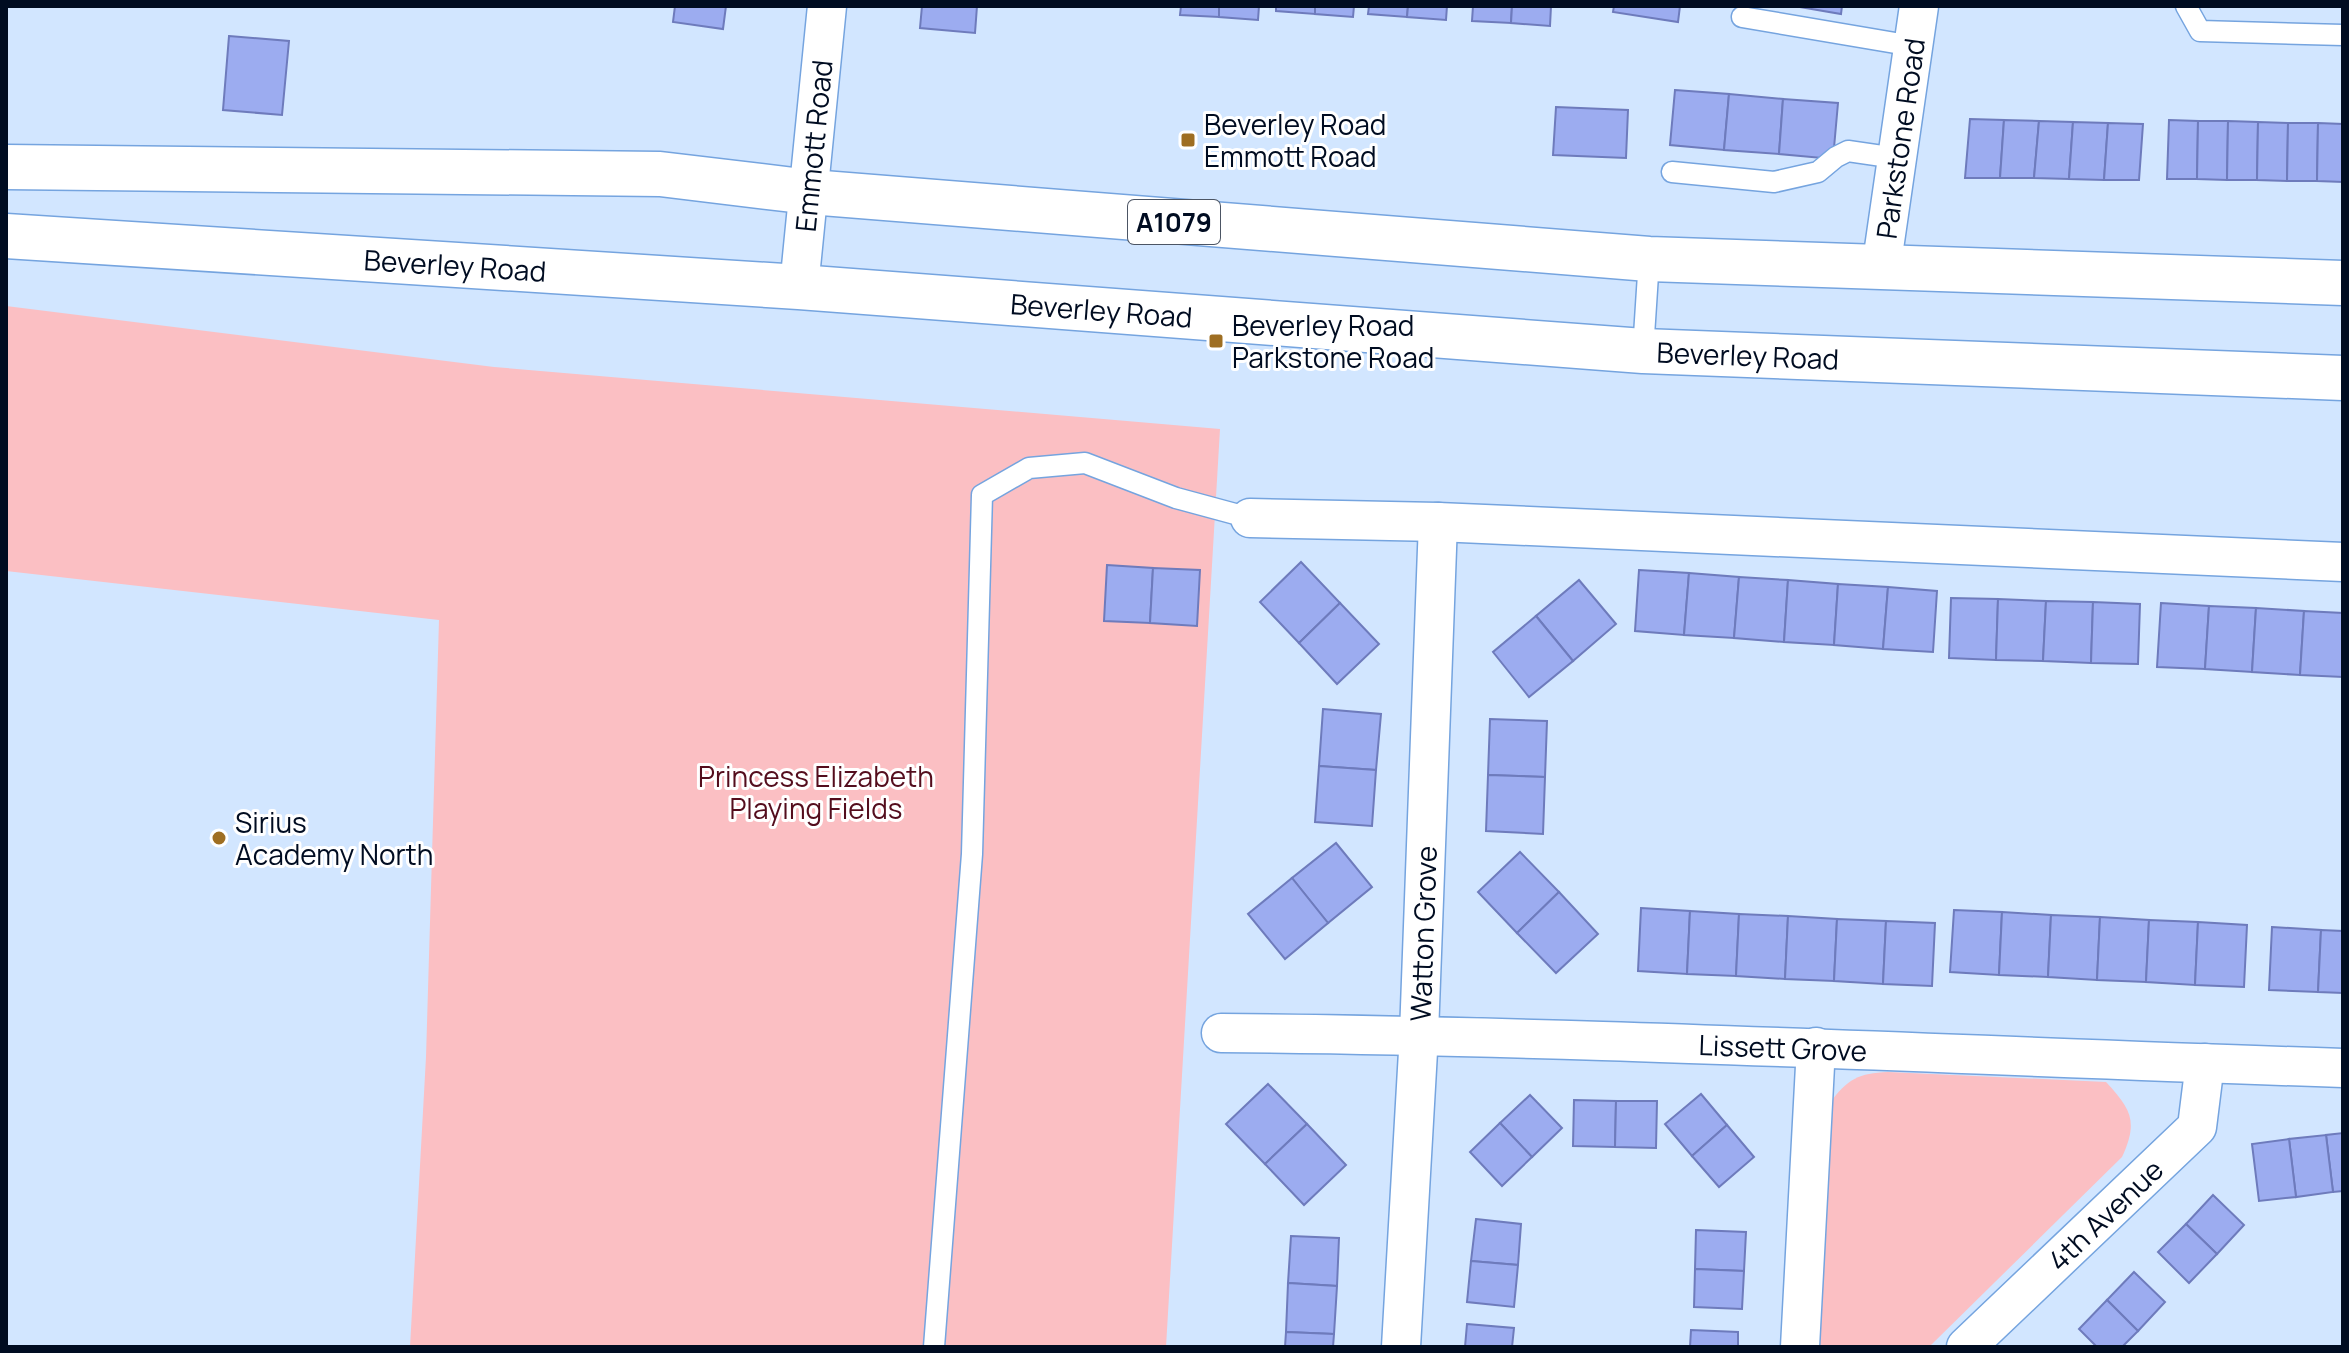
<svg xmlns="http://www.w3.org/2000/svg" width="2349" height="1353" font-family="Manrope,sans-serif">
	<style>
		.green { fill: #fbbfc3 }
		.building { fill: #9cacf0; stroke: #6e7bbc; stroke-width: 2 }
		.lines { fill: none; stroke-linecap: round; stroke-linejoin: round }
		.service-casing { stroke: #75a4df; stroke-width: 23 }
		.minor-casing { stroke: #75a4df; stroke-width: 41 }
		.primary-casing { stroke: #75a4df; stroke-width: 47 }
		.service { stroke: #fff; stroke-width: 20 }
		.minor { stroke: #fff; stroke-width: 38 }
		.primary { stroke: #fff; stroke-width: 44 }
		.poi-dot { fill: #9e6e22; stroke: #fff; stroke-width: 3 }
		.labels { text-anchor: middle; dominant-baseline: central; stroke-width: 6; stroke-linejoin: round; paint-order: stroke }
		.shield { fill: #fff; stroke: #4c5564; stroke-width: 2 }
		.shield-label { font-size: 26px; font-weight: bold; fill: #000c21 }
		.poi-label { font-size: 28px; fill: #000c21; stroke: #fff; text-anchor: start }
		.street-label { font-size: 28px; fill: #000c21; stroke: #fff }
		.park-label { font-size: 28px; fill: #540d1d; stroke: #fff }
	</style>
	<rect width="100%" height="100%" fill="#d2e6ff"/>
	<g class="green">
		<polygon points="6,306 494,367 1220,429 1166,1347 410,1347 426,1057 439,620 6,571"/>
		<path d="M1888 1072 2106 1082C2132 1110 2138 1122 2122 1157L1929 1347H1816L1830 1103C1847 1079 1859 1073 1888 1072Z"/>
	</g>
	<g class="building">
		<polygon points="675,6 726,6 723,29 673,22"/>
		<polygon points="922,6 977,6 975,33 920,28"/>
		<polygon points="1181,6 1219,6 1219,17 1180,15"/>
		<polygon points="1219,6 1259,6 1258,20 1219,17"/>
		<polygon points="1276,6 1315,6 1315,14 1276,11"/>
		<polygon points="1315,6 1354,6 1353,17 1315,14"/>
		<polygon points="1369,6 1408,6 1407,17 1368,14"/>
		<polygon points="1408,6 1447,6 1446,20 1407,17"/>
		<polygon points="1473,6 1512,6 1511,23 1472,21"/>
		<polygon points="1512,6 1551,6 1550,26 1511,23"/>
		<polygon points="1614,6 1680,6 1678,22 1613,12"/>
		<polygon points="1794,6 1842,6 1841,14"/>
		<polygon points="229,36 289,41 282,115 223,110"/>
		<polygon points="1675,90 1729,94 1724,150 1670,145"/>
		<polygon points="1729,94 1783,99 1779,154 1724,150"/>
		<polygon points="1783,99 1838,103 1833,159 1779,154"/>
		<polygon points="1556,107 1628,110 1626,158 1553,155"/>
		<polygon points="1970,119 2004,120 2000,178 1965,178"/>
		<polygon points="2004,120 2039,121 2034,178 2000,178"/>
		<polygon points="2169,120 2198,121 2197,179 2167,179"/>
		<polygon points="2039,121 2073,122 2069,179 2034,178"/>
		<polygon points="2198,121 2228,121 2227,180 2197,179"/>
		<polygon points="2228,121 2258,122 2257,180 2227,180"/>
		<polygon points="2073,122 2108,123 2104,180 2069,179"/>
		<polygon points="2258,122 2288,123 2287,181 2257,180"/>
		<polygon points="2108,123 2143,124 2139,180 2104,180"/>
		<polygon points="2288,123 2318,123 2317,181 2287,181"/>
		<polygon points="2318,123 2343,124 2343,182 2317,181"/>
		<polygon points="1301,562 1340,603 1299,643 1260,602"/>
		<polygon points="1107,565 1153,568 1150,623 1104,621"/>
		<polygon points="1153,568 1200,570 1197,626 1150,623"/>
		<polygon points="1639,570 1689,573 1684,635 1635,631"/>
		<polygon points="1689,573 1739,577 1734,638 1684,635"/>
		<polygon points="1739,577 1788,580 1784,642 1734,638"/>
		<polygon points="1579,580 1616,624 1573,661 1536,616"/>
		<polygon points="1788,580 1838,584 1834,645 1784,642"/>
		<polygon points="1838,584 1888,587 1883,649 1834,645"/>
		<polygon points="1888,587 1937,591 1933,652 1883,649"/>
		<polygon points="1951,598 1998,599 1996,660 1949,658"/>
		<polygon points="1998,599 2046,601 2043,661 1996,660"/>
		<polygon points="2046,601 2093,602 2091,663 2043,661"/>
		<polygon points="2093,602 2140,604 2138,664 2091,663"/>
		<polygon points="1340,603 1379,644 1337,684 1299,643"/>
		<polygon points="2161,603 2209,606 2205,669 2157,667"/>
		<polygon points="2209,606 2256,608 2252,672 2205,669"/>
		<polygon points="2256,608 2304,611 2300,675 2252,672"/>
		<polygon points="2304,611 2343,613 2343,677 2300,675"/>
		<polygon points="1536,616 1573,661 1529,697 1493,652"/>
		<polygon points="1323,709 1381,714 1376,770 1319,766"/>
		<polygon points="1490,719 1547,721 1545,777 1488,775"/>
		<polygon points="1319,766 1376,770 1372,826 1315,822"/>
		<polygon points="1488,775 1545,777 1543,834 1486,831"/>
		<polygon points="1336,843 1372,887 1328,923 1292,878"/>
		<polygon points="1520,852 1559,892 1517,933 1478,892"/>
		<polygon points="1292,878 1328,923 1285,959 1248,914"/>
		<polygon points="1559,892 1598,934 1556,973 1517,933"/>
		<polygon points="1641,908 1690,911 1687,974 1638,971"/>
		<polygon points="1954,910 2002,912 1999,975 1950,972"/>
		<polygon points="1690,911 1739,914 1736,976 1687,974"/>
		<polygon points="2002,912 2051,915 2048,977 1999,975"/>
		<polygon points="1739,914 1788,916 1785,979 1736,976"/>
		<polygon points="2051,915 2100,917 2097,980 2048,977"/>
		<polygon points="1788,916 1837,919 1834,981 1785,979"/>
		<polygon points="2100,917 2149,920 2146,982 2097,980"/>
		<polygon points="1837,919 1886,921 1883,984 1834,981"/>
		<polygon points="2149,920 2198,922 2195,985 2146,982"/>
		<polygon points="1886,921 1935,923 1932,986 1883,984"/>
		<polygon points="2198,922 2247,925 2244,987 2195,985"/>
		<polygon points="2272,927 2321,930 2318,992 2269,990"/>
		<polygon points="2321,930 2343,931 2343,993 2318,992"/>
		<polygon points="1268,1084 1307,1124 1265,1164 1226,1124"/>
		<polygon points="1701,1094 1727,1125 1692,1156 1665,1124"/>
		<polygon points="1530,1095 1562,1128 1532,1157 1500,1123"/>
		<polygon points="1574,1100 1616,1101 1615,1147 1573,1146"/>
		<polygon points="1616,1101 1657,1101 1656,1148 1615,1147"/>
		<polygon points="1500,1123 1532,1157 1502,1186 1470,1152"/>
		<polygon points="1307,1124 1346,1165 1304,1205 1265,1164"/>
		<polygon points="1727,1125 1754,1157 1719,1187 1692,1156"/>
		<polygon points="2343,1133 2343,1191 2333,1192 2326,1135"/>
		<polygon points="2326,1135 2333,1192 2296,1197 2289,1139"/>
		<polygon points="2289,1139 2296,1197 2259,1201 2252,1144"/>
		<polygon points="2213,1195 2244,1225 2217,1254 2186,1224"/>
		<polygon points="1476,1219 1521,1224 1518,1265 1471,1261"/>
		<polygon points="2186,1224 2217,1254 2189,1283 2158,1252"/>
		<polygon points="1696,1230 1746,1232 1744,1271 1695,1269"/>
		<polygon points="1291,1236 1339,1238 1337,1286 1288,1283"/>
		<polygon points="1471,1261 1518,1265 1514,1307 1467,1302"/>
		<polygon points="1695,1269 1744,1271 1742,1309 1694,1307"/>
		<polygon points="2134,1272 2165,1302 2138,1331 2107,1300"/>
		<polygon points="1288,1283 1337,1286 1334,1334 1286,1332"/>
		<polygon points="2107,1300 2138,1331 2122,1347 2097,1347 2079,1329"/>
		<polygon points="1467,1324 1514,1328 1512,1347 1465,1347"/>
		<polygon points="1691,1330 1738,1332 1738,1347 1690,1347"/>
		<polygon points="1286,1332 1334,1334 1333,1347 1285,1347"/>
	</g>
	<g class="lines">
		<defs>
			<g id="service">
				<polyline points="2186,6 2200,31 2343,35"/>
				<polyline points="1742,17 1913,46"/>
				<polyline points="1672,172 1774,182 1818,172 1836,157 1848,151 1896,158"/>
				<polyline points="1643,351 1649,259"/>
				<polyline points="934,1347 972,854 982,495 1029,468 1085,463 1176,498 1250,518"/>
			</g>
			<g id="minor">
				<path id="s1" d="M1881 269 1919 6"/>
				<path id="s2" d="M799 287 827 6"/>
				<polyline points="1250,518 1438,522 2343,562"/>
				<path id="s3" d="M1221 1033C1595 1036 1969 1056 2343 1068"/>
				<path id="s4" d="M1401 1347 1419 1034 1438 522"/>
				<polyline points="1800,1347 1816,1047"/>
				<path id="s5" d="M1966 1347 2197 1127 2205 1063"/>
			</g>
			<g id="primary">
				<polyline points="6,167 660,174 810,192 1649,259 2343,283"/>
				<path id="s6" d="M6 236 799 287 1643 351 2343 378"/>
			</g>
		</defs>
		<use href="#service" class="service-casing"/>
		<use href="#minor" class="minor-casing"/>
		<use href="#primary" class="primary-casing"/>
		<use href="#service" class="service"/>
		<use href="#minor" class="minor"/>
		<use href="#primary" class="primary"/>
	</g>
	<g class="poi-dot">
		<rect x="1180" y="132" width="16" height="16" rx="4"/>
		<rect x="1208" y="333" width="16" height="16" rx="4"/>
		<circle cx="219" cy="838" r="8"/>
	</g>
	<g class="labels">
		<rect class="shield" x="1128" y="200" width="92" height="44" rx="6"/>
		<g class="shield-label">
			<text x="1174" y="222">A1079</text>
		</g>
		<g class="poi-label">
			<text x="1204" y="124">Beverley Road<tspan x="1204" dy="32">Emmott Road</tspan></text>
			<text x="1232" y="325">Beverley Road<tspan x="1232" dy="32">Parkstone Road</tspan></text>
			<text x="235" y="822">Sirius<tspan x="235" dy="32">Academy North</tspan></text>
		</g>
		<g class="street-label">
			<text stroke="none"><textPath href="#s1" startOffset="132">Parkstone Road</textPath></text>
			<text stroke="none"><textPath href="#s2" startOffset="142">Emmott Road</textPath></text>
			<text stroke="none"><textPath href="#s6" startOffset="450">Beverley Road</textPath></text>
			<text stroke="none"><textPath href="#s6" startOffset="1098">Beverley Road</textPath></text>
			<text stroke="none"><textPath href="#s6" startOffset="1746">Beverley Road</textPath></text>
			<text stroke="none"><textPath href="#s4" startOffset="414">Watton Grove</textPath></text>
			<text stroke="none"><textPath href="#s3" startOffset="562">Lissett Grove</textPath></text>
			<text stroke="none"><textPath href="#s5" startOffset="192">4th Avenue</textPath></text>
		</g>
		<g class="park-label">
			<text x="816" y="776">Princess Elizabeth<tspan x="816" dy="32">Playing Fields</tspan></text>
		</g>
	</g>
	<rect width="2349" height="1353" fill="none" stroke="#000c21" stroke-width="16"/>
</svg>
